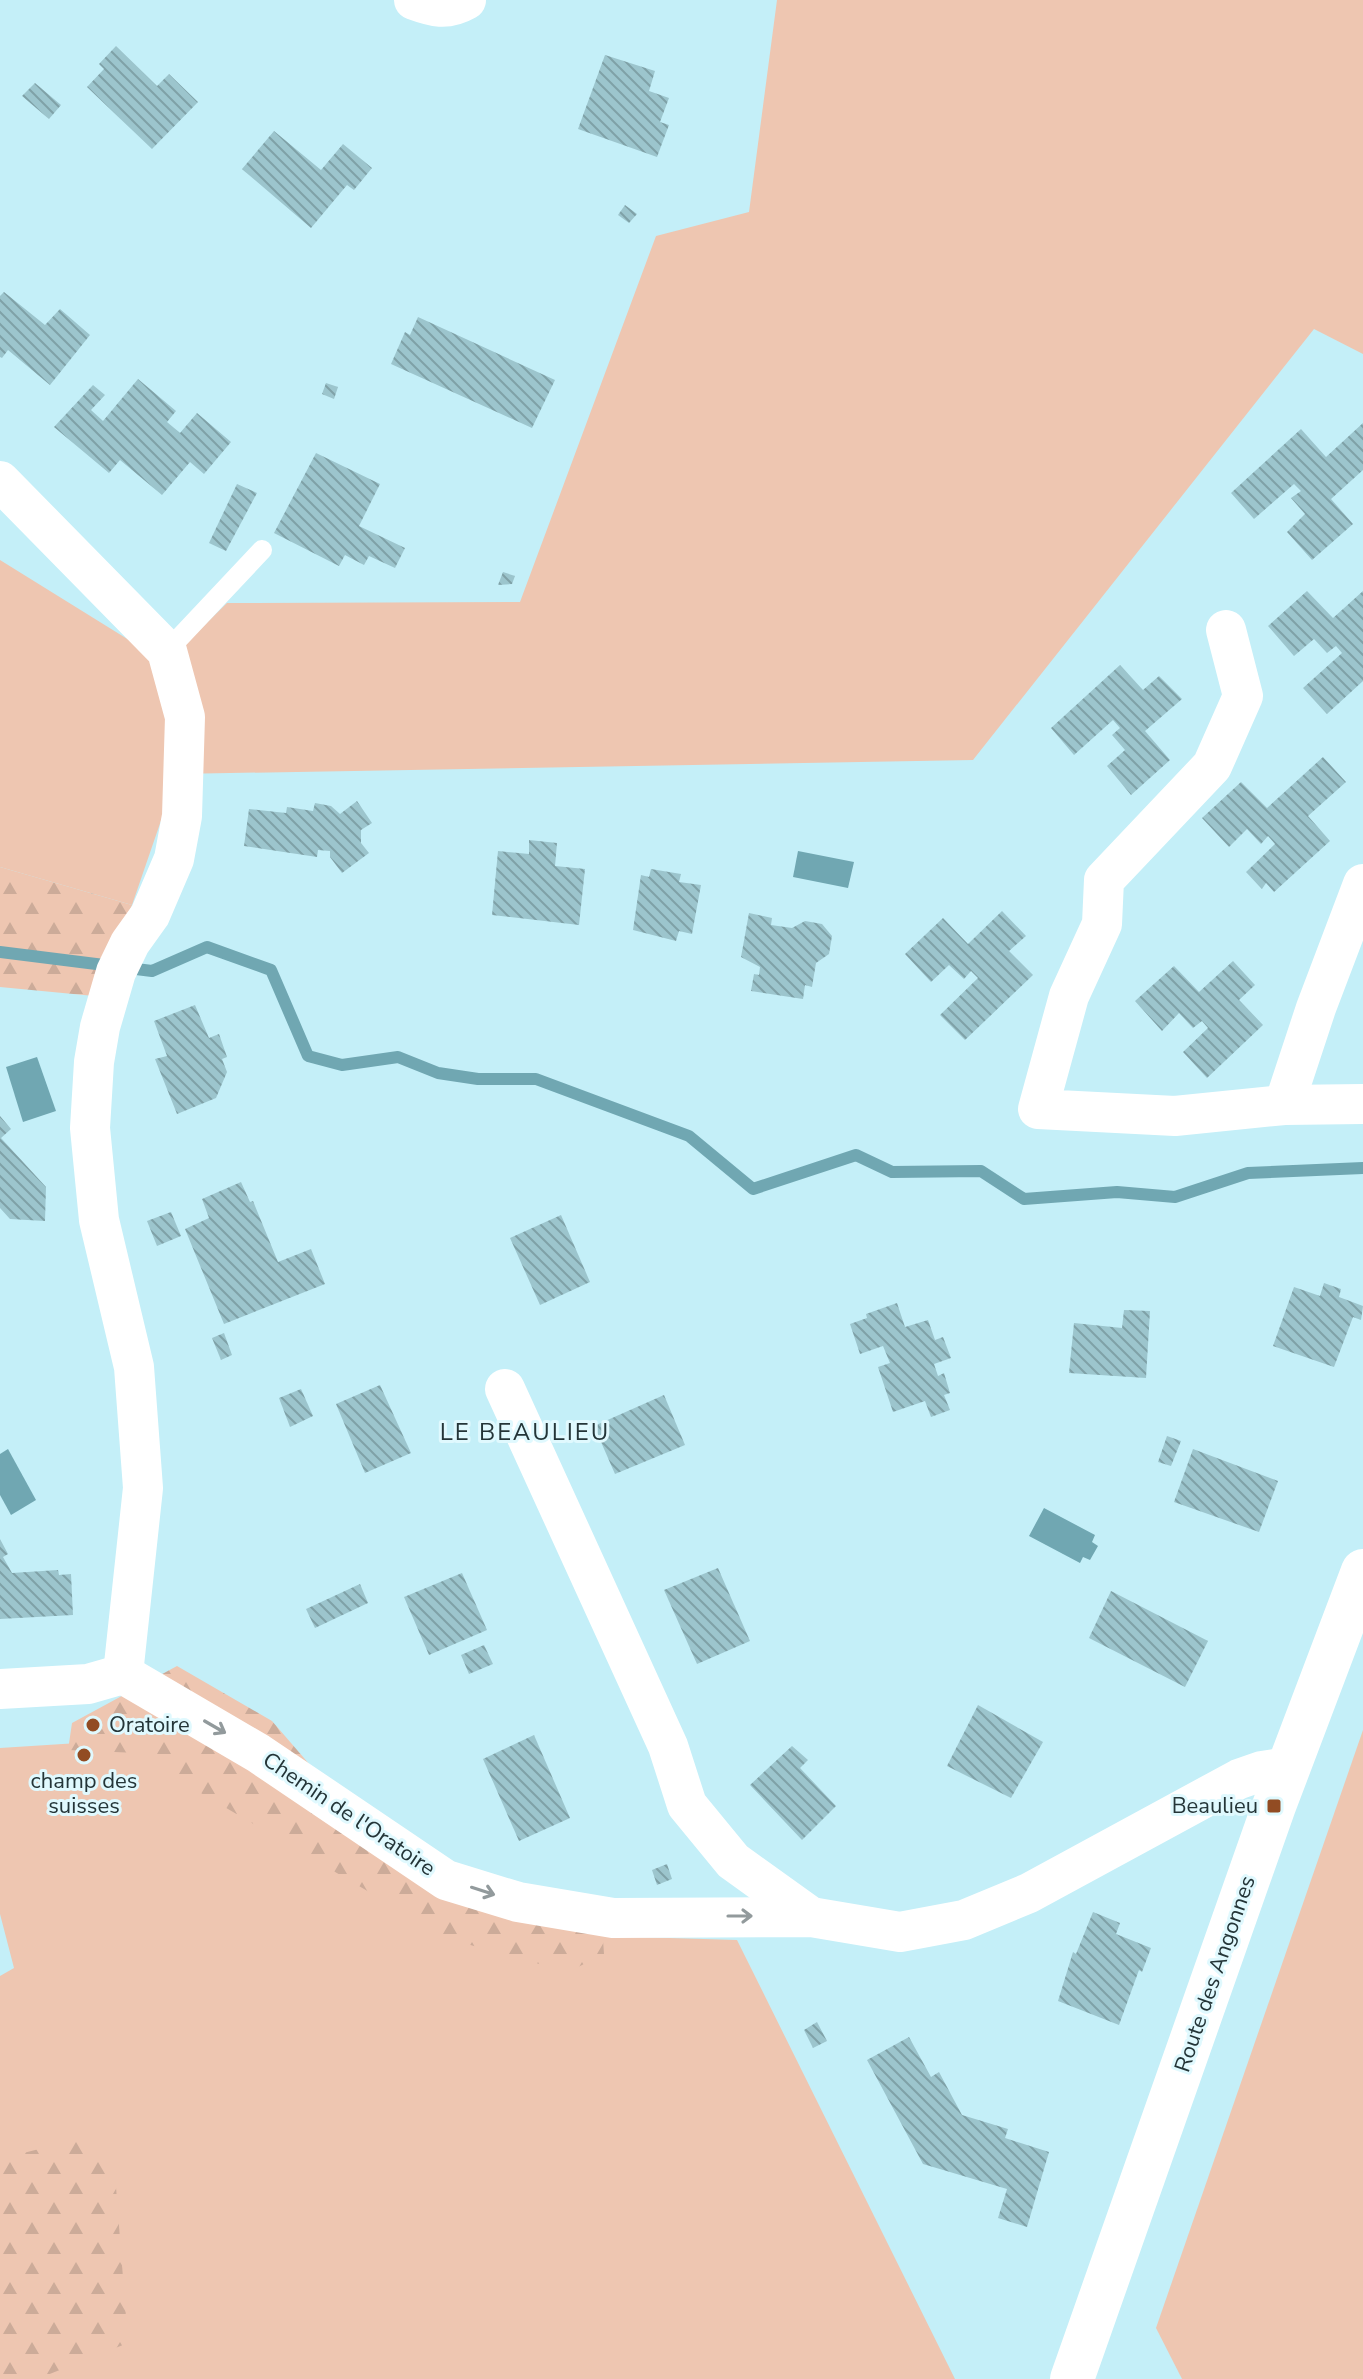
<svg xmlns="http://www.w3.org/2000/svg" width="1363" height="2379" font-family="'Nunito Sans',sans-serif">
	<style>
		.green { fill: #eec6b1 }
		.forest { fill: url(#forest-firs) }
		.water { fill: #70a7b2 }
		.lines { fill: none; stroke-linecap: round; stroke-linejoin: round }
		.stream { stroke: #70a7b2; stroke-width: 12 }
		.building { fill: url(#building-back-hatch) }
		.lane { stroke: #fff; stroke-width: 20 }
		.street { stroke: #fff; stroke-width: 40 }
		.secondary { stroke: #fff; stroke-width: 44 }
		.oneway { stroke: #929a9c }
		.poi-dot { fill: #924c23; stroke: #e0f9fe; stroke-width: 3 }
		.labels { text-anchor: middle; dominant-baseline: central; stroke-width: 6; stroke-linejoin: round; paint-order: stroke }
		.poi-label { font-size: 22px; fill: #243538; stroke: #e0f9fe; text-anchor: start }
		.street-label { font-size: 22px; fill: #243538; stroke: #e0f9fe }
		.neighbourhood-label { font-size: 24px; letter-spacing: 2px; fill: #243538; stroke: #e0f9fe }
	</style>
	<defs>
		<pattern id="forest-firs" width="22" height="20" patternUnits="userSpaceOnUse" patternTransform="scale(2)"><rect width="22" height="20" fill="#eec6b1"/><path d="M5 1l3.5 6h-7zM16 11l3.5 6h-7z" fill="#ccab99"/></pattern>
		<pattern id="building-back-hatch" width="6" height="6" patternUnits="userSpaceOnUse" patternTransform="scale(2)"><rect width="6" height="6" fill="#9cc5cd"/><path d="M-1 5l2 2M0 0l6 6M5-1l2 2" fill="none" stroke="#7fa1a7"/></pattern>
	</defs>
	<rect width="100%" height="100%" fill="#c4eff8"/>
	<g class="green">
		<polygon points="777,0 1363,0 1363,354 1314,329 973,760 177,774 132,905 0,867 0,560 166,663 227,603 520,602 656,236 749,212"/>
		<polygon points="1363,1730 1363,2379 1182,2379 1156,2328"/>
		<polygon points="141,1739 536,1934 737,1940 955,2379 0,2379 0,1976 14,1968 0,1914 0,1748"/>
	</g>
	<g class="forest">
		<polygon points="0,867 132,905 94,996 0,987"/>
		<polygon points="177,1666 272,1721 380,1846 602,1925 604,1954 568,1972 449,1939 194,1789 138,1753 68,1750 72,1723"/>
		<polygon points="90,2136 116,2187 128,2343 37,2379 6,2379 0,2369 0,2159"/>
	</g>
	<g class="water">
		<polygon points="798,851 854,862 848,888 793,877"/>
		<polygon points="37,1057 56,1111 23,1122 6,1067"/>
		<polygon points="8,1449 36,1500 11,1515 0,1495 0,1454"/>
		<polygon points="1044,1508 1095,1535 1092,1542 1098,1546 1090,1560 1083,1557 1080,1563 1029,1536"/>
	</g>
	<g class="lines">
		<polyline class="stream" points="0,952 152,971 207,947 271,970 308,1056 342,1065 398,1057 438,1073 478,1079 536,1079 689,1136 753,1189 856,1155 892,1172 981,1171 1024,1199 1117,1192 1175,1197 1248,1173 1363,1168"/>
	</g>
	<g class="building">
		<polygon points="116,46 157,86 169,74 198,102 152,149 87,87 104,69 99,64"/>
		<polygon points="605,55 655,71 649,91 669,98 660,122 669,125 657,157 578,129"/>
		<polygon points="35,83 61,105 49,119 22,96"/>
		<polygon points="274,131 321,170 343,144 372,168 354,190 347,185 311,228 242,169"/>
		<polygon points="625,205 637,214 629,223 618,215"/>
		<polygon points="4,292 45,325 60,309 90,335 50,385 8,350 2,358 0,357 0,296"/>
		<polygon points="418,317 555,380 532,428 391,364 405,332 410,335"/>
		<polygon points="138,379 176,411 167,422 180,433 197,413 231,442 204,474 190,462 162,495 120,460 109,473 54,427 93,385 105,395 91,410 103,421"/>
		<polygon points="326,383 338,387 334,399 322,394"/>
		<polygon points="1363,423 1363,470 1331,499 1353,524 1312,560 1287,532 1305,514 1291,498 1301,491 1294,484 1254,519 1231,493 1301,429 1326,457"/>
		<polygon points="316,453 380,484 359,526 405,548 395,568 369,556 364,565 345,555 339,566 274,533"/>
		<polygon points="237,484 257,493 226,551 209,543"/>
		<polygon points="503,572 515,576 512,584 498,585"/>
		<polygon points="1307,591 1333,618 1363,591 1363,681 1327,714 1303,688 1342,653 1336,646 1327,653 1314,639 1294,656 1268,626"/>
		<polygon points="1120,665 1143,690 1159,676 1182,699 1145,731 1170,760 1131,795 1107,766 1125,750 1112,735 1120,728 1113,720 1074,755 1051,728"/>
		<polygon points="1323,757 1346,782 1308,816 1330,841 1274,892 1266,883 1262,889 1246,872 1275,844 1268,836 1261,844 1247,829 1229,847 1202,818 1241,782 1267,808"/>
		<polygon points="357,801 372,823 361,830 361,843 369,853 342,873 330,857 330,851 318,850 317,857 244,846 249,809 286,813 287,807 313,811 315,803 331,806 340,814"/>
		<polygon points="529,840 557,843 555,866 585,869 579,925 492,915 498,851 529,854"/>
		<polygon points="651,869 681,874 679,882 701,885 692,934 679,931 676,941 633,930 641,875 649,877"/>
		<polygon points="1002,911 1026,936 1009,951 1033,975 965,1040 940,1015 978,978 971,971 964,979 949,965 931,982 905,954 943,918 968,944"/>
		<polygon points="749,913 772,918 771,925 792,928 805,921 822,924 832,936 829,954 816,963 812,987 805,985 803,999 751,991 754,974 759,975 760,967 741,957"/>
		<polygon points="1233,961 1255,985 1239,1000 1263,1025 1207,1078 1183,1052 1208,1028 1202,1021 1193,1028 1179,1013 1162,1031 1135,1001 1174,966 1199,992"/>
		<polygon points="195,1005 209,1038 219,1034 227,1057 222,1059 227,1072 216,1098 177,1114 155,1059 167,1056 154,1021"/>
		<polygon points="0,1116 11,1129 1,1138 46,1187 45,1221 10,1219 0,1208"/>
		<polygon points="241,1182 250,1202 253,1201 278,1262 311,1249 325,1284 224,1324 185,1229 209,1218 202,1199"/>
		<polygon points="171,1212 181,1236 157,1246 147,1221"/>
		<polygon points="561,1215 590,1282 540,1305 510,1238"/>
		<polygon points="1324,1283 1341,1289 1339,1297 1363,1306 1361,1320 1353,1317 1334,1367 1273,1346 1294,1287 1320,1296"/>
		<polygon points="897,1303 905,1327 928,1320 935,1340 943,1337 951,1358 934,1364 938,1376 944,1373 950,1393 944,1395 950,1410 931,1417 925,1401 893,1412 878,1367 890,1363 883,1346 860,1354 850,1324 867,1318 866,1314"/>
		<polygon points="1124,1310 1150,1311 1146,1378 1069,1373 1074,1323 1122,1328"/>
		<polygon points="224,1333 232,1355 221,1360 212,1338"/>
		<polygon points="380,1385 411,1453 365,1473 336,1404"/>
		<polygon points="301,1389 313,1416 290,1427 279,1398"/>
		<polygon points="664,1395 685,1445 615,1474 594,1426"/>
		<polygon points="1167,1436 1181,1441 1171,1466 1158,1462"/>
		<polygon points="1193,1449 1278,1481 1259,1532 1174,1502"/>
		<polygon points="0,1539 8,1554 3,1557 12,1573 58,1570 59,1575 71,1574 73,1615 0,1619"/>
		<polygon points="718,1568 750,1641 697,1664 664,1590"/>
		<polygon points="462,1573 487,1630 429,1655 404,1597"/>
		<polygon points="360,1584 368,1603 315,1628 306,1609"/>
		<polygon points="1111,1591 1208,1641 1185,1687 1089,1638"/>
		<polygon points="484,1645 493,1664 469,1674 461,1655"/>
		<polygon points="978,1705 1043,1742 1011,1798 947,1766"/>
		<polygon points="534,1735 570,1818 519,1841 483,1759"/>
		<polygon points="792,1746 808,1760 800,1768 836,1806 802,1840 750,1785"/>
		<polygon points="667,1864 672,1879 657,1885 652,1870"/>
		<polygon points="1093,1912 1120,1923 1116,1934 1151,1948 1142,1972 1139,1970 1119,2025 1058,2001 1073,1952 1076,1954"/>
		<polygon points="817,2022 827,2041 813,2048 804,2030"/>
		<polygon points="909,2037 931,2077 939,2072 962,2115 1008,2129 1005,2138 1049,2152 1027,2227 998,2218 1007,2189 923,2164 867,2060"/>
	</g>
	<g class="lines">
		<polyline class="lane" points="167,651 262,550"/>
		<g class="street">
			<path d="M414 0C433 7 447 11 466 0"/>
			<polyline points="0,481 167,651 185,717 182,816 174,859 150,915 130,943 116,972 100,1027 94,1062 90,1128 99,1220 134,1367 143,1488 123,1674"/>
			<polyline points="1226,630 1243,696 1212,766 1104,880 1102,924 1069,996 1038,1109 1175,1116 1284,1105 1363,1104"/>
			<polyline points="1284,1105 1316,1008 1363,884"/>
			<polyline points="505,1389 668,1746 687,1805 733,1861 811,1917"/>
			<polyline points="0,1689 88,1684 123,1674 258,1753 446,1880 518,1902 613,1918 811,1917 900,1932 964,1920 1029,1893 1239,1779 1262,1771 1289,1767"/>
		</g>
		<polyline class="secondary" points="1072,2379 1274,1806 1363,1571"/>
	</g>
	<defs><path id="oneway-shaft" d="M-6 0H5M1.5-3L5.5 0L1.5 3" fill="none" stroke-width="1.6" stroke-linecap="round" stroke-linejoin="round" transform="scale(2)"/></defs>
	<g class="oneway">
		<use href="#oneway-shaft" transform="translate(215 1727) rotate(30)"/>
		<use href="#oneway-shaft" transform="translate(483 1891) rotate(18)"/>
		<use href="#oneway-shaft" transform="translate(740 1916)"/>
	</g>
	<g class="poi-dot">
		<circle cx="93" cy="1725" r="8"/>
		<circle cx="84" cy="1755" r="8"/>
		<rect x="1266" y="1798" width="16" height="16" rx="4"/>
	</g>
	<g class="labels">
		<g class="poi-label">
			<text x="109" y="1725">Oratoire</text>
			<text x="84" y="1781" text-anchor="middle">champ des<tspan x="84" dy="25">suisses</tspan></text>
			<text x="1258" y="1806" text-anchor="end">Beaulieu</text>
		</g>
		<g class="street-label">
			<text transform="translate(349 1814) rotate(34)">Chemin de l'Oratoire</text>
			<text transform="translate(1215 1974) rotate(-71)">Route des Angonnes</text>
		</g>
		<g class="neighbourhood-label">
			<text x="525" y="1432">LE BEAULIEU</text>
		</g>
	</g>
</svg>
